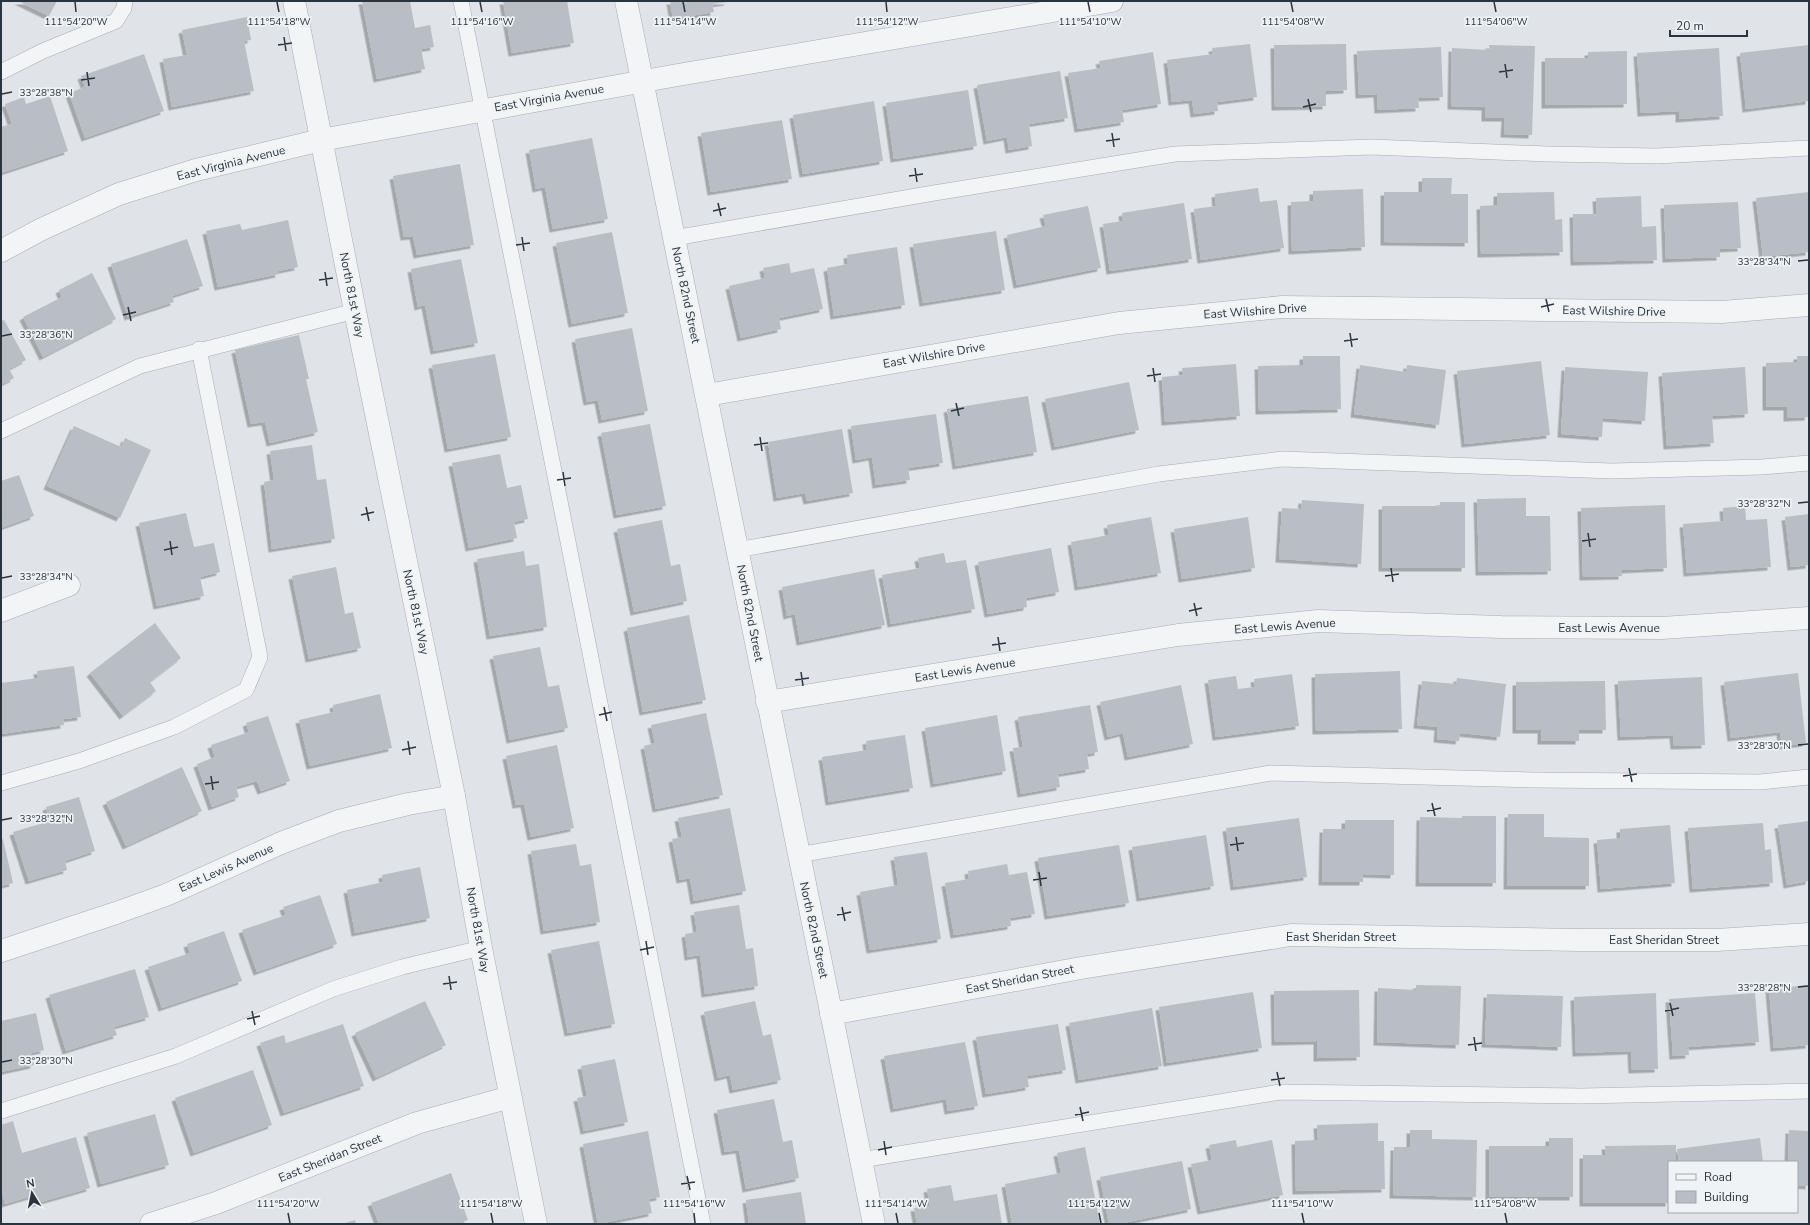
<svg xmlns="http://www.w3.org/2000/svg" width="1810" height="1225" font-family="'Nunito Sans',sans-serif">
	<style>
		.building { fill: #b8bec4; filter: url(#shadow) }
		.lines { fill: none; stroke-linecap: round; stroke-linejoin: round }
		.service-casing { stroke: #a6acb2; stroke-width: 16 }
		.minor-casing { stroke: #a6acb2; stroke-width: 23 }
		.service { stroke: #f2f4f6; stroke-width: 15 }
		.minor { stroke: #f2f4f6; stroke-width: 22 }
		.ticks { fill: none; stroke: #2a343e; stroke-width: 1.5 }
		.labels { text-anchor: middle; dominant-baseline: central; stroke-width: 3.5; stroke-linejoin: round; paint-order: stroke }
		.street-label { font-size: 12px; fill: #2a343e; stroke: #eff3f5 }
		.ticks-label { font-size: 10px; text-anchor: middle; fill: #2a343e; stroke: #eff3f5; stroke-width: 3.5; stroke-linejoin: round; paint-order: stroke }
	</style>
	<defs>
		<filter id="shadow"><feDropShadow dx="-3.5" dy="3.5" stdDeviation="0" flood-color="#0004"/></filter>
	</defs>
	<rect width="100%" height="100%" fill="#e0e4e8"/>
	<g class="building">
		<polygon points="18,1 57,1 49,16"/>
		<polygon points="362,1 410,1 415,28 430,25 434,47 421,49 425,69 377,79"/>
		<polygon points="503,1 567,1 574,43 512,53"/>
		<polygon points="670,1 727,1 728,2 712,4 714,12 673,19"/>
		<polygon points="247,17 251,40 244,41 254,91 172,107 163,59 187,55 182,30"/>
		<polygon points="1250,44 1257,97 1217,102 1218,111 1194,114 1192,100 1172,102 1167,60 1213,54 1212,48"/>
		<polygon points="1346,44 1347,90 1326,91 1326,106 1275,107 1274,45"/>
		<polygon points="1489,45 1535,46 1532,135 1504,134 1505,118 1485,118 1485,107 1451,106 1452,48 1490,50"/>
		<polygon points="1809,45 1809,101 1746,109 1740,53"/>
		<polygon points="1441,47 1443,97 1418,98 1419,108 1378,110 1377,94 1359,95 1357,51"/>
		<polygon points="1719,48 1723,116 1679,119 1679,111 1641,113 1637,53"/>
		<polygon points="1627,51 1627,104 1545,105 1545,58 1588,58 1588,52"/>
		<polygon points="1153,52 1161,104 1122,110 1124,122 1078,129 1068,73 1101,68 1099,61"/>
		<polygon points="144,54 164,111 85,138 69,93 85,87 81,76"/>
		<polygon points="1060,71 1068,118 1029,124 1032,146 1009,150 1007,137 987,141 977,85"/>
		<polygon points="968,90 977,146 894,159 886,103"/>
		<polygon points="50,96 68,151 1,173 1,127 12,124 5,104 24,97 26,104"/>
		<polygon points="874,101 883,161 803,174 793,115"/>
		<polygon points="782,120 792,179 711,192 701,133"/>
		<polygon points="592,138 608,219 553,229 545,187 536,189 529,150"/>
		<polygon points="460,164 474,245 417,255 413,236 404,237 393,176"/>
		<polygon points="1422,178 1452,178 1451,194 1468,194 1468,243 1384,242 1384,192 1422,192"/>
		<polygon points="1258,188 1260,202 1277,200 1284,248 1201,260 1194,209 1216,206 1215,194"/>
		<polygon points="1363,189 1365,247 1292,251 1291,202 1313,201 1313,191"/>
		<polygon points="1554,192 1555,220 1562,219 1563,252 1481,254 1480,206 1497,205 1497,193"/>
		<polygon points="1809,192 1809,252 1763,257 1756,198"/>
		<polygon points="1641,196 1642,227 1656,226 1657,260 1574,262 1573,214 1597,214 1596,198"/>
		<polygon points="1738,202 1741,248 1720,249 1720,257 1666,259 1664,205"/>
		<polygon points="1184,203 1192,259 1110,271 1103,224 1123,221 1122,213"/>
		<polygon points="1088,206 1101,268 1017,285 1007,235 1046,226 1043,215"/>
		<polygon points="288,220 298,267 278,271 279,274 218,287 206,231 240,224 242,230"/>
		<polygon points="996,231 1005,290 923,303 913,244"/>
		<polygon points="612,232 628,313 572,324 556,243"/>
		<polygon points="187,239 203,286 172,296 174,302 128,317 111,264"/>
		<polygon points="897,247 905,305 834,316 827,268 848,264 847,255"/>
		<polygon points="461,259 478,343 434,351 425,305 418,307 411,269"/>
		<polygon points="789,263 791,273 814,268 823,309 779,318 781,329 741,338 729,286 765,278 763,268"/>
		<polygon points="92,273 116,319 43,357 23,317 62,297 59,290"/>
		<polygon points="4,320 26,360 9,369 14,378 1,385 1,321"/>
		<polygon points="632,328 648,411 602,420 598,400 587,402 575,339"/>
		<polygon points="299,335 309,379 306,379 318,432 270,443 265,422 251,424 235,350"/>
		<polygon points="495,354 511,437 448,449 432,365"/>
		<polygon points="1303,356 1340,356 1341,409 1259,411 1258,366 1303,365"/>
		<polygon points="1797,356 1809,356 1809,410 1808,417 1787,418 1787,407 1766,407 1766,363 1797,362"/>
		<polygon points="1541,361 1550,435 1465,444 1457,371"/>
		<polygon points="1236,364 1240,416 1165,422 1162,377 1183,375 1182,368"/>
		<polygon points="1360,365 1406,372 1407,365 1446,370 1439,425 1354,414"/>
		<polygon points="1565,367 1648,372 1645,421 1603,418 1602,437 1561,434"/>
		<polygon points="1745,367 1748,414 1712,416 1714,443 1667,446 1662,373"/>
		<polygon points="1129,382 1139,430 1055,447 1045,399"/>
		<polygon points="1028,396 1037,452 956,466 947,409"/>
		<polygon points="936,414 943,463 908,468 910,480 876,485 872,457 856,460 851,426"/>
		<polygon points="650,424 666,506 617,515 601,433"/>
		<polygon points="74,426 121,447 125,438 151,450 120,518 47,486"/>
		<polygon points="842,429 853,493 807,501 805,493 777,498 768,442"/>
		<polygon points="312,445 317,480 326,479 335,539 272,549 264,482 274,480 270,451"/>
		<polygon points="500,454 507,488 521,485 528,519 514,522 517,538 469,548 452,463"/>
		<polygon points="19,475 34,516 1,528 1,481"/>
		<polygon points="1526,498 1526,516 1550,516 1551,571 1479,572 1477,499"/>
		<polygon points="1302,500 1364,504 1361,564 1279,559 1282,508 1301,509"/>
		<polygon points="1440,502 1465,502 1465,568 1382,568 1382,506 1440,506"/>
		<polygon points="1665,505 1667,568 1622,570 1622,576 1583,577 1581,508"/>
		<polygon points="1745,506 1746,520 1767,519 1771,567 1687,573 1683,524 1724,521 1723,508"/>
		<polygon points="186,513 194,547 214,543 220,572 200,577 204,596 157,606 139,523"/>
		<polygon points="1809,514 1809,565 1791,567 1785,517"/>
		<polygon points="1151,517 1161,573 1078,587 1071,542 1109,535 1107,525"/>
		<polygon points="1248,517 1255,568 1182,579 1174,529"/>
		<polygon points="662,520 671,566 680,564 687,601 634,612 617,529"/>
		<polygon points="1051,548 1059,592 1026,598 1027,607 988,614 978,562"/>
		<polygon points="524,551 526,566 539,564 547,627 490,636 477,559"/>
		<polygon points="944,553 946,563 966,560 975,609 891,624 882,575 920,568 918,558"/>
		<polygon points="336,567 345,614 353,612 361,648 309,659 292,576"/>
		<polygon points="874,569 885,625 800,642 795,614 787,616 782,587"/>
		<polygon points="689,615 706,700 643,712 627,628"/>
		<polygon points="155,623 181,658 150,682 156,691 123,716 90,673"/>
		<polygon points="540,647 548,687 559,685 568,728 510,740 493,656"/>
		<polygon points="74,666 81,717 63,719 64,725 1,734 1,683 38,678 37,671"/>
		<polygon points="1400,671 1402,729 1316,731 1315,674"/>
		<polygon points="1798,673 1806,743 1782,746 1780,732 1731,738 1724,682"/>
		<polygon points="1292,674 1299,726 1216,737 1208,680 1236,676 1238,689 1255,687 1254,679"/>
		<polygon points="1702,677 1705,745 1674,746 1673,735 1621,737 1618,681"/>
		<polygon points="1457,678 1506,684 1500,737 1460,733 1459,741 1437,739 1438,727 1417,725 1422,681 1456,684"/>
		<polygon points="1605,681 1606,730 1579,730 1579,741 1541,741 1541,730 1516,730 1516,682"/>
		<polygon points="1181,685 1193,744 1128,757 1123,733 1108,737 1100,702"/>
		<polygon points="380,694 392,748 310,766 299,720 334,712 333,705"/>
		<polygon points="1090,705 1098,752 1087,754 1089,769 1058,774 1060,787 1021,794 1013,748 1023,747 1018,717"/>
		<polygon points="706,713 723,795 656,809 644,746 655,743 651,725"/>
		<polygon points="997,715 1006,771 934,784 925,728"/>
		<polygon points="268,716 290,781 261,791 257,781 236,787 239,797 212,807 197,764 215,757 211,745 249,732 246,723"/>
		<polygon points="905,735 913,788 829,802 822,757 867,750 866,741"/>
		<polygon points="557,745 574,828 531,837 524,804 516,805 506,756"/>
		<polygon points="182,767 202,811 126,846 106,802"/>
		<polygon points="79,797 95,851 65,861 67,870 29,881 13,832 50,821 46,807"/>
		<polygon points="730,808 746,891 694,901 690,878 680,880 672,839 682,837 678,818"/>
		<polygon points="1508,814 1544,814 1544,837 1589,838 1589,886 1507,886"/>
		<polygon points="1462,816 1496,816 1496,883 1419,883 1420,817 1462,818"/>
		<polygon points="1299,818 1307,877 1234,887 1226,828"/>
		<polygon points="1345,820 1394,820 1394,875 1363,874 1363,882 1322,882 1323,829 1345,829"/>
		<polygon points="1809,821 1809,881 1787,885 1778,825"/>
		<polygon points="1763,823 1765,850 1771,849 1773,883 1693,889 1688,828"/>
		<polygon points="1670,825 1675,883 1601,889 1597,840 1620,838 1620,829"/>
		<polygon points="1206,835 1214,886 1140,898 1132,847"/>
		<polygon points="3,839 13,883 1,886 1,840"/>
		<polygon points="576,844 580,866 591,864 600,922 544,931 531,851"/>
		<polygon points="1119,845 1129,903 1048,916 1038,858"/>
		<polygon points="927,852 941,939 870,950 860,892 898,885 894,857"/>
		<polygon points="1007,864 1009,875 1027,872 1035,914 1010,918 1011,926 954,935 945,883 969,879 968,871"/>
		<polygon points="420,867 430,918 355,933 347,890 383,882 382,875"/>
		<polygon points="320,895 337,944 257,972 242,930 286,915 283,907"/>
		<polygon points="739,905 746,949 753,948 758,986 705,994 700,955 688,957 685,934 697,932 694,912"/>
		<polygon points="224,931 242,981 162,1008 148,967 190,953 187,944"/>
		<polygon points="599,941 615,1024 568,1033 551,950"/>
		<polygon points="135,969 149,1017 114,1027 117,1035 66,1051 49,995"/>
		<polygon points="1416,985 1461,986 1459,1045 1377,1042 1378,988 1416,990"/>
		<polygon points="1809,985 1809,1045 1774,1048 1769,989"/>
		<polygon points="1359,990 1360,1057 1317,1058 1317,1041 1275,1042 1274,991"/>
		<polygon points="1253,992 1262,1048 1167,1063 1159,1007"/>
		<polygon points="1656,993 1658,1069 1632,1070 1631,1051 1576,1053 1574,997"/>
		<polygon points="1755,993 1759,1042 1688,1047 1689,1055 1673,1056 1669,999"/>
		<polygon points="1487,994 1563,996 1561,1047 1485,1044"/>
		<polygon points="425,1001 446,1045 376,1078 355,1033"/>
		<polygon points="755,1001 763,1036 771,1034 781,1080 733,1090 730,1075 718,1078 704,1012"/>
		<polygon points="1152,1008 1162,1066 1079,1080 1069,1023"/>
		<polygon points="36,1013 44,1050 31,1053 34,1065 1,1072 1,1021"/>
		<polygon points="343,1024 364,1086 284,1113 260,1043 284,1035 286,1043"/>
		<polygon points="1058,1024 1066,1070 1027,1076 1029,1087 986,1094 976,1037"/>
		<polygon points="965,1042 978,1106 948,1111 946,1099 894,1109 884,1056"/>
		<polygon points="615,1059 628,1122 584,1131 577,1098 587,1096 581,1066"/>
		<polygon points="253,1070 272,1125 194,1153 175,1098"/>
		<polygon points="774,1099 783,1142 792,1140 799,1178 746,1189 739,1150 725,1152 717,1110"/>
		<polygon points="155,1114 169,1165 101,1184 87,1133"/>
		<polygon points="13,1121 22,1153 76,1137 90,1188 34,1204 32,1196 5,1204 1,1189 1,1125"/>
		<polygon points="1378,1123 1378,1141 1384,1141 1385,1189 1296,1191 1295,1141 1318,1140 1317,1125"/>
		<polygon points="1410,1130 1432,1130 1432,1139 1477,1140 1476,1197 1393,1195 1394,1147 1410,1147"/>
		<polygon points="1789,1130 1809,1131 1809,1186 1797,1185 1797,1162 1788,1162"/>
		<polygon points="648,1131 660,1197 649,1199 652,1213 598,1224 583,1144"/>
		<polygon points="1549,1138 1573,1138 1573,1197 1489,1197 1489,1146 1549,1146"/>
		<polygon points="1760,1138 1763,1162 1679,1162 1677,1149"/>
		<polygon points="1236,1140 1237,1147 1272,1140 1283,1195 1201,1211 1191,1164 1212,1160 1209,1145"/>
		<polygon points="1676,1145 1676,1162 1669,1162 1669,1203 1583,1203 1583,1155 1606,1155 1605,1146"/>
		<polygon points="1085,1147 1100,1224 1012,1224 1005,1184 1061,1173 1057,1153"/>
		<polygon points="1182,1161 1191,1209 1118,1224 1109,1224 1100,1177"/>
		<polygon points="451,1173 468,1220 457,1224 379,1224 371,1203"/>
		<polygon points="951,1185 954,1201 997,1194 1002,1224 917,1224 914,1208 930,1206 927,1189"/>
		<polygon points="801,1192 806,1224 749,1224 746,1200"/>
		<polygon points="355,1220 356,1224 342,1224"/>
	</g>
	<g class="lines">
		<defs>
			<g id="service">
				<polyline points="461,1 703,1224"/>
				<polyline points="1,72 43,51 116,21 124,8 125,1"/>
				<polyline points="674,238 928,194 1175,154 1372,147 1547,154 1657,156 1809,148"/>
				<polyline points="1,431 140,366 355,311"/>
				<polyline points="737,550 1159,474 1282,459 1612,471 1762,467 1809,463"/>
				<polyline points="1,783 79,761 174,727 246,690 260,657 199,349"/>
				<polyline points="798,855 1271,773 1534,780 1760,782 1809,777"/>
				<polyline points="1,1111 176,1056 333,989 402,967 481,948"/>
				<polyline points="861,1160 1280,1092 1582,1096 1809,1091"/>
			</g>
			<g id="minor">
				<polyline points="294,1 355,311 454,796 481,948 536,1224"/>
				<polyline points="626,1 874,1224"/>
				<polyline points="1,251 42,229 119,194 196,170 321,140 672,76 1112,1"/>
				<polyline points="707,395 1119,323 1282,307 1722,312 1809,305"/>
				<polyline points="1,611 69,585"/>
				<polyline points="767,702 1178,635 1318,621 1501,627 1662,628 1809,618"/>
				<polyline points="1,951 116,913 166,895 281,843 339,821 408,804 454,796"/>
				<polyline points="831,1014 1081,968 1291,935 1578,940 1717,940 1809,934"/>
				<polyline points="151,1224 216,1203 417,1123 510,1097"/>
			</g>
		</defs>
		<use href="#service" class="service-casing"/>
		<use href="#minor" class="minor-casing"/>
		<use href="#service" class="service"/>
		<use href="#minor" class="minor"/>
	</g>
	<path class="ticks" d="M75 2 76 12M277 2 279 12M480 2 482 12M683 2 685 12M886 2 887 12M1088 2 1090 12M1291 2 1293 12M1494 2 1496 12M284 37 286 51M278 45 292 43M1505 64 1507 78M87 72 89 86M1499 72 1513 70M81 80 95 78M2 94 12 92M1308 99 1311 112M1303 107 1316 104M1112 133 1114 147M1106 141 1120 139M915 168 917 182M909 176 923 174M718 203 721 216M713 211 726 208M522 237 524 251M516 245 530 243M1798 261 1808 260M325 272 327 286M319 280 333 278M1546 299 1549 312M128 307 131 321M1541 307 1554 304M123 315 136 312M1350 333 1352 347M2 336 12 334M1344 341 1358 339M1153 368 1155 382M1147 376 1161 374M956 403 959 416M951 411 964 408M760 437 762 451M754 445 768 443M563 472 565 486M557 480 571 478M1798 503 1808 502M366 507 369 521M361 515 374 512M1588 533 1590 547M170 541 172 555M1582 541 1596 539M164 550 178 547M1391 568 1393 582M1385 576 1399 574M2 578 12 576M1194 603 1197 616M1189 611 1202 608M998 637 1000 651M992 645 1006 643M801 672 803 686M795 680 809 678M604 707 607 721M599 715 612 712M408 741 410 755M1798 745 1808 744M402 750 416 747M1629 768 1632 782M211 776 213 790M1623 776 1637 774M205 784 219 782M1432 803 1435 816M1427 811 1441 808M2 820 12 818M1236 837 1238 851M1230 845 1244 843M1039 872 1041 886M1033 880 1047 878M842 907 845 921M837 915 851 912M646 941 648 955M640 950 654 947M449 976 451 990M443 984 457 982M1798 987 1808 986M1670 1003 1673 1016M252 1011 255 1025M1665 1011 1679 1008M247 1019 260 1016M1474 1037 1476 1051M1468 1045 1482 1043M2 1062 12 1060M1277 1072 1280 1086M1271 1080 1285 1078M1080 1107 1083 1121M1075 1115 1089 1112M884 1141 886 1155M878 1150 892 1147M687 1176 690 1190M681 1184 695 1182M288 1213 290 1223M491 1213 493 1223M694 1213 695 1223M896 1213 898 1223M1099 1213 1101 1223M1302 1213 1304 1223M1505 1213 1507 1223"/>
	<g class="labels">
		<g class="street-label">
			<text transform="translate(549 98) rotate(-10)">East Virginia Avenue</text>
			<text transform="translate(231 163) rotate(-14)">East Virginia Avenue</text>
			<text transform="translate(352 295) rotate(79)">North 81st Way</text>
			<text transform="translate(686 295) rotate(78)">North 82nd Street</text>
			<text transform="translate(1255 311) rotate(-4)">East Wilshire Drive</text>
			<text transform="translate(1614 311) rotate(1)">East Wilshire Drive</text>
			<text transform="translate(934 355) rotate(-10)">East Wilshire Drive</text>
			<text transform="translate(416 612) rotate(78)">North 81st Way</text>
			<text transform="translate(750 613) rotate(79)">North 82nd Street</text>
			<text transform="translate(1285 626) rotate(-4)">East Lewis Avenue</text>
			<text x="1609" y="628">East Lewis Avenue</text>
			<text transform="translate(965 670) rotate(-9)">East Lewis Avenue</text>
			<text transform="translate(226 868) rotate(-24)">East Lewis Avenue</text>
			<text transform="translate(478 930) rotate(80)">North 81st Way</text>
			<text transform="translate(814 930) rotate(78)">North 82nd Street</text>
			<text x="1341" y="937">East Sheridan Street</text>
			<text x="1664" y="940">East Sheridan Street</text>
			<text transform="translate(1020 979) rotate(-11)">East Sheridan Street</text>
			<text transform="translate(330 1158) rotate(-22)">East Sheridan Street</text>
		</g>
	</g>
	<g class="ticks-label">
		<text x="76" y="25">111°54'20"W</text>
		<text x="279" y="25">111°54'18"W</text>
		<text x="482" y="25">111°54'16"W</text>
		<text x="685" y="25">111°54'14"W</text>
		<text x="887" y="25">111°54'12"W</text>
		<text x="1090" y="25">111°54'10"W</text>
		<text x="1293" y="25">111°54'08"W</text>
		<text x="1496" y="25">111°54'06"W</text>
		<text x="46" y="96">33°28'38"N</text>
		<text x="1764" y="265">33°28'34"N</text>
		<text x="46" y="338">33°28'36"N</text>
		<text x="1764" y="507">33°28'32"N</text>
		<text x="46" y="580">33°28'34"N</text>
		<text x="1764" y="749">33°28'30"N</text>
		<text x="46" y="822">33°28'32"N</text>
		<text x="1764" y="991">33°28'28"N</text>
		<text x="46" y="1064">33°28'30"N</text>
		<text x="288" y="1207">111°54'20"W</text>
		<text x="491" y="1207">111°54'18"W</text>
		<text x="694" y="1207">111°54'16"W</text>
		<text x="896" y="1207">111°54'14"W</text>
		<text x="1099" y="1207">111°54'12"W</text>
		<text x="1302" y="1207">111°54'10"W</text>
		<text x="1505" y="1207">111°54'08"W</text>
	</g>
	<rect width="1810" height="1225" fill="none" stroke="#2a343e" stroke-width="4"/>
	<rect x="1668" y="1161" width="130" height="52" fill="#eff3f5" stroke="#a0a7ac"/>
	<rect x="1676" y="1174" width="20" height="6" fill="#f2f4f6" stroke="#a0a7ac"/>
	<text x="1704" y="1181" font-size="12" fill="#2a343e">Road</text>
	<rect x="1676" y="1191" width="20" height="12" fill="#b8bec4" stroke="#a0a7ac"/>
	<text x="1704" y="1201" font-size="12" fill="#2a343e">Building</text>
	<g transform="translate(32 1193) rotate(350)" stroke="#eff3f5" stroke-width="3" paint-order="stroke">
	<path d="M0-3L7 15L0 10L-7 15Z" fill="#2a343e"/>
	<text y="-6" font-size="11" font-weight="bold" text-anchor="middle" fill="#2a343e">N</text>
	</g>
	<path d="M1670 30v6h77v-6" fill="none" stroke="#2a343e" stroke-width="2"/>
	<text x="1676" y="30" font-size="12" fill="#2a343e" stroke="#eff3f5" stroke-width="3" paint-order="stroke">20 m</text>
</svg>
